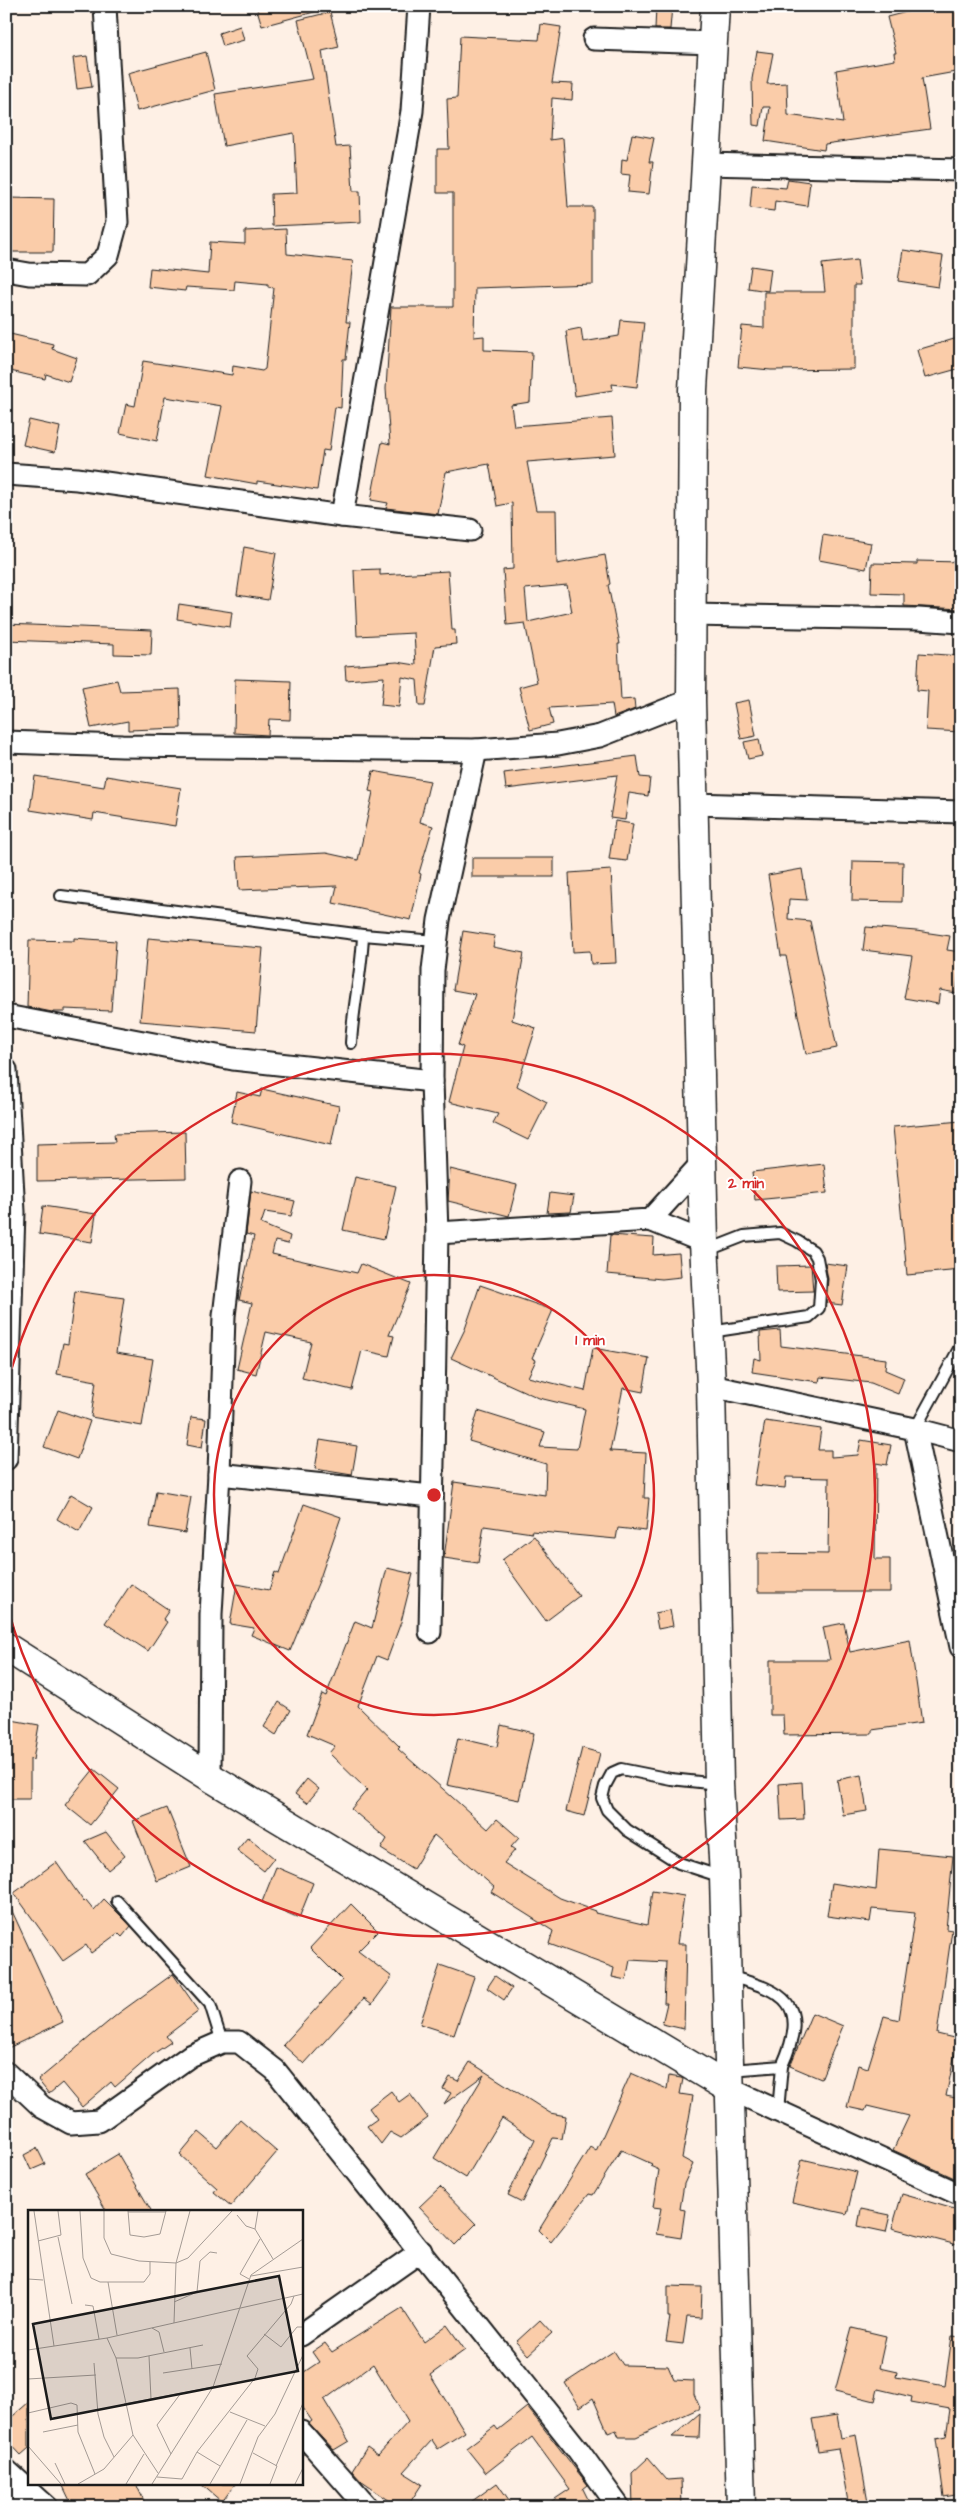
<svg xmlns="http://www.w3.org/2000/svg" width="967" height="2513" font-family="'Architects Daughter',sans-serif">
	<style>
		.building { fill: #facca9; stroke: #1c1c1c; fill-rule: evenodd }
		.lines { fill: none; stroke-linecap: round; stroke-linejoin: round }
		.lane-casing { stroke: #1c1c1c; stroke-width: 14 }
		.street-casing { stroke: #1c1c1c; stroke-width: 25 }
		.secondary-casing { stroke: #1c1c1c; stroke-width: 31 }
		.lane { stroke: #fff; stroke-width: 10 }
		.street { stroke: #fff; stroke-width: 21 }
		.secondary { stroke: #fff; stroke-width: 28 }
		.ring { fill: none; stroke: #d62828; stroke-width: 2.5 }
		.inset-road { fill: none; stroke: #a49b95; stroke-width: 1 }
		.view { fill: #1c1c1c; fill-opacity: 0.15; stroke: #1c1c1c; stroke-width: 2.5 }
		.inset-edge { fill: none; stroke: #1c1c1c; stroke-width: 2.5 }
		.centre { fill: #d62828; stroke: #fff; stroke-width: 2.5 }
		.ring-label { font-size: 15px; text-anchor: middle; font-weight: bold; fill: #d62828; stroke: #fff; stroke-width: 4; stroke-linejoin: round; paint-order: stroke }
	</style>
	<rect width="100%" height="100%" fill="#fef0e5"/>
	<filter id="ink" filterUnits="userSpaceOnUse"><feTurbulence type="fractalNoise" baseFrequency=".02" numOctaves="2"/><feDisplacementMap in="SourceGraphic" scale="10" xChannelSelector="R" yChannelSelector="G"/><feConvolveMatrix kernelMatrix="1 2 1 2 8 2 1 2 1" color-interpolation-filters="sRGB"/></filter>
	<g filter="url(#ink)">
		<g class="building">
			<polygon points="256,6 317,6 318,11 262,26"/>
			<polygon points="656,6 672,6 670,29 655,29"/>
			<polygon points="930,6 961,6 961,36 956,37 961,71 922,78 930,129 825,144 824,150 765,141 770,107 763,107 760,126 753,125 752,79 757,51 773,53 767,84 787,83 788,115 843,123 836,70 895,60 894,53 896,53 887,17"/>
			<polygon points="330,12 339,47 322,51 336,147 350,146 353,191 360,191 361,222 272,226 271,194 297,193 294,133 224,146 215,94 313,79 298,20"/>
			<path d="M541 24 561 27 552 83 573 84 572 100 552 98 550 140 563 138 568 207H593V284L475 288 474 337 484 336V350L532 352 530 402 511 405 514 426 612 418 615 455 527 462 536 510H556L557 564 605 555 610 584 608 585 620 644H618L621 700 634 699 635 709 614 717 612 704 549 708 553 724 530 730 519 687 537 682 525 623 507 625 503 570 513 569 512 503 497 506 489 464 446 472 438 514 386 508 388 503 371 500 382 442 390 444 386 389 391 307H453V193H437V149H449L447 99 457 98 460 36 539 40ZM567 585 572 612 528 622 525 589Z"/>
			<polygon points="240,26 244,40 223,46 219,33"/>
			<polygon points="206,52 215,90 137,111 128,73"/>
			<polygon points="87,56 92,87 77,89 73,58"/>
			<polygon points="632,134 654,138 649,162 653,162 649,194 628,192 630,175 621,174 622,159 627,160"/>
			<polygon points="788,179 810,182 807,206 775,201 774,211 750,208 752,185 786,188"/>
			<polygon points="9,198 54,199 53,252 9,252"/>
			<polygon points="286,229 287,254 353,261 346,322 350,322 346,359 343,359 341,408 335,407 329,451 323,450 317,490 257,481 257,484 208,475 222,406 165,397 157,441 120,433 126,404 135,406 143,361 232,375 233,366 262,371 265,369 274,288 268,287 268,284 235,281 234,290 186,287 185,291 148,287 150,268 208,274 210,242 245,244 245,231"/>
			<polygon points="903,250 943,256 938,287 898,281"/>
			<polygon points="857,260 860,285 854,285 854,369 771,370 738,367 742,326 764,328 764,292 825,292 822,264"/>
			<polygon points="751,266 771,269 768,291 748,288"/>
			<polygon points="621,320 644,322 637,387 612,384 613,390 575,396 566,331 581,328 583,342 619,336"/>
			<polygon points="6,333 53,344 52,349 77,358 69,382 46,374 45,379 6,370"/>
			<polygon points="961,337 961,368 925,378 917,350"/>
			<polygon points="29,420 60,427 55,452 23,445"/>
			<polygon points="823,535 871,543 866,569 819,560"/>
			<polygon points="244,547 276,553 268,600 237,595"/>
			<polygon points="917,561 961,562 961,609 904,606 904,594 871,593 872,563 917,564"/>
			<polygon points="380,569 380,575 448,571 452,630 455,630 456,644 435,646 425,706 419,706 417,680 402,677 399,707 381,705 384,677 346,680 345,666 397,662 416,665 414,633 357,636 354,570"/>
			<polygon points="179,604 232,612 230,627 177,619"/>
			<polygon points="6,624 152,630 151,655 114,654 114,644 6,640"/>
			<polygon points="919,653 961,656 961,732 926,730 928,691 917,690"/>
			<polygon points="235,679 291,681 290,720 269,719 268,735 234,733"/>
			<polygon points="117,680 120,691 180,689 181,728 128,730 128,721 91,728 82,687"/>
			<polygon points="749,700 756,736 741,739 734,703"/>
			<polygon points="759,739 762,756 748,759 744,742"/>
			<polygon points="637,756 640,777 650,778 648,796 629,793 625,820 610,818 617,775 506,789 504,773"/>
			<polygon points="373,771 430,781 420,822 433,826 419,873 421,874 411,920 333,903 337,886 239,890 237,857 326,853 358,860 373,792 369,791"/>
			<polygon points="35,776 104,787 106,776 181,788 175,826 94,813 93,820 30,810"/>
			<polygon points="615,821 633,824 627,861 609,859"/>
			<rect x="472" y="858" width="82" height="19"/>
			<polygon points="853,861 903,862 902,902 852,901"/>
			<polygon points="802,869 807,900 789,899 788,919 810,921 837,1048 806,1054 786,956 781,956 768,875"/>
			<polygon points="611,870 616,963 591,964 590,951 573,952 569,873"/>
			<polygon points="866,927 916,931 950,936 947,950 961,952 956,993 940,990 938,1004 904,998 912,956 863,950"/>
			<polygon points="463,931 495,936 493,947 524,953 512,1020 536,1028 517,1086 547,1102 528,1140 493,1123 498,1114 449,1102 463,1047 458,1045 475,994 453,990"/>
			<polygon points="74,938 116,941 111,1011 65,1009 65,1012 52,1012 27,1007 29,940 74,941"/>
			<polygon points="148,938 263,948 256,1031 140,1021"/>
			<polygon points="262,1089 339,1106 331,1145 231,1122 237,1092 260,1097"/>
			<polygon points="961,1121 961,1270 907,1275 893,1127"/>
			<polygon points="185,1132 186,1178 37,1181 37,1144 115,1142 114,1134"/>
			<polygon points="824,1164 827,1193 755,1200 752,1172"/>
			<polygon points="450,1169 517,1185 509,1216 448,1201"/>
			<polygon points="355,1177 396,1186 384,1239 343,1230"/>
			<polygon points="251,1191 295,1201 291,1216 265,1212 261,1224 290,1236 288,1244 275,1241 272,1254 357,1273 361,1264 411,1284 389,1335 394,1336 389,1356 362,1350 352,1390 302,1378 311,1342 266,1332 256,1374 237,1369 252,1303 239,1300 254,1236 246,1234"/>
			<polygon points="550,1193 574,1196 571,1212 547,1213"/>
			<polygon points="43,1206 96,1214 92,1242 39,1234"/>
			<polygon points="610,1235 654,1238 653,1255 679,1253 681,1277 662,1279 607,1274"/>
			<polygon points="825,1263 848,1266 842,1305 826,1303 828,1279"/>
			<polygon points="811,1265 813,1291 777,1292 776,1266"/>
			<polygon points="480,1285 553,1310 532,1358 536,1360 528,1377 585,1391 593,1348 649,1358 643,1392 623,1388 610,1451 646,1453 644,1498 649,1498 646,1531 618,1528 616,1539 531,1531 532,1533 484,1526 478,1563 444,1558 454,1482 545,1495 546,1464 469,1441 478,1411 545,1432 540,1447 577,1449 585,1409 539,1398 451,1358 465,1329"/>
			<polygon points="75,1291 124,1298 116,1353 153,1359 142,1426 91,1417 96,1381 57,1374 63,1343 68,1344"/>
			<polygon points="780,1330 781,1346 886,1359 885,1370 904,1378 898,1394 871,1383 820,1377 819,1382 752,1372 754,1358 761,1360 760,1332"/>
			<polygon points="58,1410 90,1421 77,1459 44,1447"/>
			<polygon points="191,1417 206,1419 202,1448 187,1445"/>
			<polygon points="765,1421 821,1429 818,1450 831,1450 831,1457 858,1455 861,1440 891,1445 887,1465 876,1463 875,1559 890,1559 890,1592 758,1592 758,1553 828,1554 829,1478 786,1477 785,1488 754,1485"/>
			<polygon points="320,1440 357,1446 352,1475 315,1469"/>
			<polygon points="156,1491 191,1497 185,1533 150,1527"/>
			<polygon points="71,1494 93,1507 79,1532 57,1519"/>
			<polygon points="304,1504 341,1517 319,1581 290,1651 251,1635 254,1628 230,1624 237,1584 269,1590 275,1572 279,1574"/>
			<polygon points="534,1536 579,1596 546,1621 502,1560"/>
			<polygon points="387,1568 413,1574 401,1622 387,1660 377,1656 358,1706 400,1747 398,1749 488,1829 497,1819 519,1838 511,1847 515,1850 504,1863 560,1898 596,1911 595,1913 647,1925 652,1891 684,1896 677,1944 686,1944 684,2029 662,2024 667,2003 664,2003 666,1962 630,1960 626,1980 612,1977 614,1968 549,1944 553,1931 491,1892 494,1887 434,1835 413,1869 381,1849 387,1839 351,1809 367,1790 329,1753 335,1746 307,1734 322,1694 326,1696 355,1621 372,1628"/>
			<polygon points="131,1584 169,1610 163,1619 167,1622 148,1651 105,1623"/>
			<polygon points="670,1610 673,1626 658,1629 655,1613"/>
			<polygon points="844,1623 850,1652 910,1640 922,1723 872,1730 872,1734 784,1735 783,1715 770,1715 770,1660 830,1660 823,1627"/>
			<polygon points="279,1702 291,1710 276,1735 264,1727"/>
			<polygon points="6,1719 39,1725 33,1760 30,1759 30,1799 6,1799"/>
			<polygon points="501,1725 534,1733 519,1800 447,1785 458,1738 497,1747"/>
			<polygon points="582,1748 600,1753 584,1816 566,1811"/>
			<polygon points="94,1769 119,1789 90,1825 65,1805"/>
			<polygon points="861,1775 867,1811 843,1815 837,1780"/>
			<polygon points="307,1779 319,1789 307,1803 295,1794"/>
			<polygon points="802,1782 804,1819 781,1820 779,1784"/>
			<polygon points="167,1808 191,1867 157,1881 133,1821"/>
			<polygon points="106,1832 125,1856 108,1870 85,1841"/>
			<polygon points="248,1837 274,1858 264,1871 237,1850"/>
			<polygon points="879,1849 953,1856 946,1929 952,1930 937,2034 958,2039 946,2096 961,2099 961,2181 893,2150 909,2116 867,2106 865,2111 847,2107 858,2065 868,2068 884,2016 899,2020 915,1913 872,1909 870,1922 827,1916 832,1883 876,1890"/>
			<polygon points="56,1862 84,1902 86,1900 94,1910 104,1899 131,1926 122,1937 118,1933 91,1953 86,1945 63,1961 14,1893"/>
			<polygon points="276,1867 313,1883 299,1918 262,1902"/>
			<polygon points="6,1898 63,2022 6,2049 6,1953 14,1948 6,1937"/>
			<polygon points="351,1904 378,1931 358,1951 392,1977 372,2004 364,1998 304,2064 283,2045 342,1980 310,1948"/>
			<polygon points="440,1965 474,1977 454,2035 420,2024"/>
			<polygon points="173,1974 199,2011 166,2036 171,2042 153,2054 115,2087 111,2082 82,2107 62,2083 49,2094 38,2080 119,2013"/>
			<polygon points="495,1976 512,1988 504,2000 487,1988"/>
			<polygon points="812,2013 843,2026 821,2079 790,2066"/>
			<polygon points="470,2062 550,2113 566,2116 562,2139 553,2138 522,2202 508,2195 535,2140 502,2118 466,2178 434,2158 484,2075 444,2104 451,2093 443,2089 450,2077 458,2081"/>
			<polygon points="631,2073 667,2089 669,2076 681,2078 683,2079 680,2094 693,2096 682,2158 693,2164 684,2184 680,2209 685,2210 681,2238 656,2234 661,2208 653,2207 659,2170 650,2166 652,2164 621,2150 593,2195 589,2194 551,2242 539,2230 590,2147 596,2151"/>
			<polygon points="391,2091 399,2102 410,2094 428,2118 401,2138 390,2132 381,2144 367,2126 377,2119 369,2108"/>
			<polygon points="240,2120 277,2152 231,2206 214,2192 217,2188 180,2155 199,2132 217,2147"/>
			<polygon points="37,2148 45,2164 31,2170 24,2155"/>
			<polygon points="118,2154 152,2212 107,2212 85,2174"/>
			<polygon points="802,2159 857,2172 847,2214 792,2202"/>
			<polygon points="440,2187 476,2224 455,2245 419,2207"/>
			<polygon points="902,2194 961,2211 961,2246 892,2228"/>
			<polygon points="861,2209 890,2215 886,2232 858,2226"/>
			<polygon points="668,2286 702,2287 701,2318 687,2317 683,2344 666,2342 670,2317 668,2317"/>
			<polygon points="402,2308 424,2342 447,2325 465,2350 430,2375 465,2432 438,2449 432,2440 403,2472 422,2484 407,2507 399,2507 362,2482 352,2471 367,2447 378,2455 408,2422 373,2364 324,2400 349,2441 334,2450 309,2423 312,2421 301,2405 301,2374 319,2362 312,2352 325,2343 332,2352"/>
			<polygon points="540,2320 552,2333 528,2355 516,2342"/>
			<polygon points="852,2328 886,2336 879,2368 897,2372 896,2377 945,2386 952,2336 961,2337 961,2494 944,2497 936,2439 946,2437 950,2409 911,2402 912,2397 878,2389 875,2401 835,2391"/>
			<polygon points="614,2351 623,2365 668,2366 674,2380 694,2381 694,2394 700,2408 636,2437 619,2437 616,2430 608,2433 593,2398 580,2407 565,2383"/>
			<polygon points="29,2402 29,2448 21,2455 6,2439 6,2422"/>
			<polygon points="527,2407 588,2485 583,2489 592,2507 543,2507 570,2489 532,2437 486,2473 466,2448 495,2426 498,2430"/>
			<polygon points="700,2413 699,2438 672,2437"/>
			<polygon points="837,2415 841,2438 856,2435 869,2507 849,2507 838,2448 818,2451 812,2419"/>
			<polygon points="648,2458 667,2480 681,2479 682,2507 633,2507 632,2473"/>
			<polygon points="497,2483 514,2507 464,2507"/>
			<polygon points="62,2484 136,2484 147,2507 73,2507"/>
			<polygon points="201,2484 235,2484 222,2502"/>
		</g>
		<g class="lines">
			<defs>
				<g id="lane">
					<polyline points="61,896 363,935 436,941"/>
					<path d="M351 1043C353 1006 362 971 363 935"/>
					<polyline points="708,1250 744,1236 780,1233 797,1241 813,1251 817,1258 821,1279 819,1308 809,1317 710,1332"/>
					<polyline points="915,1429 961,1345"/>
					<polyline points="718,1784 671,1779 621,1769 612,1773 605,1786 602,1798 607,1810 627,1830 679,1863 722,1877"/>
					<polyline points="117,1901 210,2004 222,2042"/>
					<path d="M728 1976C786 1991 810 2004 782 2066L730 2070"/>
					<polyline points="778,2111 782,2066"/>
				</g>
				<g id="street">
					<polyline points="594,39 713,43"/>
					<polyline points="704,164 961,170"/>
					<polyline points="6,270 29,274 87,275 108,255 117,222 105,6"/>
					<polyline points="6,474 77,479 342,516 470,530"/>
					<polyline points="342,516 412,111 419,6"/>
					<polyline points="691,615 918,619 961,622"/>
					<polyline points="6,742 122,746 476,750 558,744 600,736 691,700"/>
					<polyline points="693,804 961,812"/>
					<polyline points="6,1016 233,1059 432,1081"/>
					<polyline points="6,1070 14,1212 6,1459"/>
					<polyline points="650,1220 704,1242"/>
					<polyline points="437,1233 650,1220 702,1163"/>
					<polyline points="711,1386 915,1429 961,1441"/>
					<polyline points="915,1429 961,1647"/>
					<polyline points="219,1474 431,1496"/>
					<polyline points="430,1632 437,1233 432,1081 433,970 439,920 476,750"/>
					<polyline points="210,1777 211,1614 219,1474 224,1316 240,1181"/>
					<polyline points="6,2073 42,2107 71,2123 99,2121 190,2056 222,2042 239,2042 275,2070 578,2450 619,2507"/>
					<polyline points="730,2089 961,2195"/>
					<polyline points="301,2335 421,2251"/>
					<polyline points="301,2432 367,2507"/>
					<polyline points="6,2470 47,2507"/>
					<polyline points="6,2505 25,2488"/>
				</g>
				<g id="secondary">
					<polyline points="715,6 693,390 691,700 704,1242 711,1386 719,1784 724,1877 741,2507"/>
					<polyline points="6,1647 210,1777 730,2089"/>
				</g>
			</defs>
			<use href="#lane" class="lane-casing"/>
			<use href="#street" class="street-casing"/>
			<use href="#secondary" class="secondary-casing"/>
			<use href="#lane" class="lane"/>
			<use href="#street" class="street"/>
			<use href="#secondary" class="secondary"/>
		</g>
	</g>
	<g class="ring">
		<circle cx="434" cy="1495" r="220"/>
		<path d="M7 1385A441 441 0 1 1 7 1605"/>
	</g>
	<g transform="translate(28 2210)">
		<rect width="275" height="275" fill="#fef0e5"/>
		<path class="inset-road" d="M6 1 26 136M52 1 55 48 63 68 72 72H116L122 64V52M76 1V28L83 44 111 51 148 53 160 48 204 1M100 1 102 25 116 27 132 24 138 1M230 1 227 19 245 49M100 2H138M209 5 218 16 227 19M30 27 44 94M10 31 33 25 30 1M223 66 275 57M0 69 15 70M221 69 212 64 232 29M80 72 89 125M146 92 169 82 172 51 182 42 189 43M57 95 65 96 71 129M146 113 148 53 162 1M124 118 131 122 136 142M236 124 253 137 269 117H275M79 128 88 148 105 225 130 263M162 138 164 159M0 140 79 128 275 84M121 146 123 189M88 148H110L175 135M66 153 70 204 76 227 86 247M135 163 194 154M0 169 68 165M96 194 185 177M202 202 237 216M0 203 43 193 49 195 50 222 67 264M15 222 50 215M0 236 33 274M169 242 227 168 230 159 219 146 263 94 266 86M225 243 249 256 242 274M143 244 129 215 153 183M27 253 37 274M248 256 275 193M129 267 154 269 169 242 192 256M50 274 76 259 105 225M98 274 116 244M124 274 185 177 223 65 275 29M182 274 219 210M212 274 230 227 247 204 275 145M267 274 275 258"/>
		<path class="view" d="M251 66 270 161 23 209 5 114Z"/>
		<rect width="275" height="275" class="inset-edge"/>
	</g>
	<circle cx="434" cy="1495" r="8" class="centre"/>
	<g class="ring-label">
		<text x="746" y="1188">2 min</text>
		<text x="590" y="1345">1 min</text>
	</g>
	<rect width="967" height="2513" fill="none" stroke="#fff" stroke-width="25"/>
	<rect x="12" y="12" width="942" height="2488" fill="none" stroke="#1c1c1c" stroke-width="2" filter="url(#ink)"/>
</svg>
